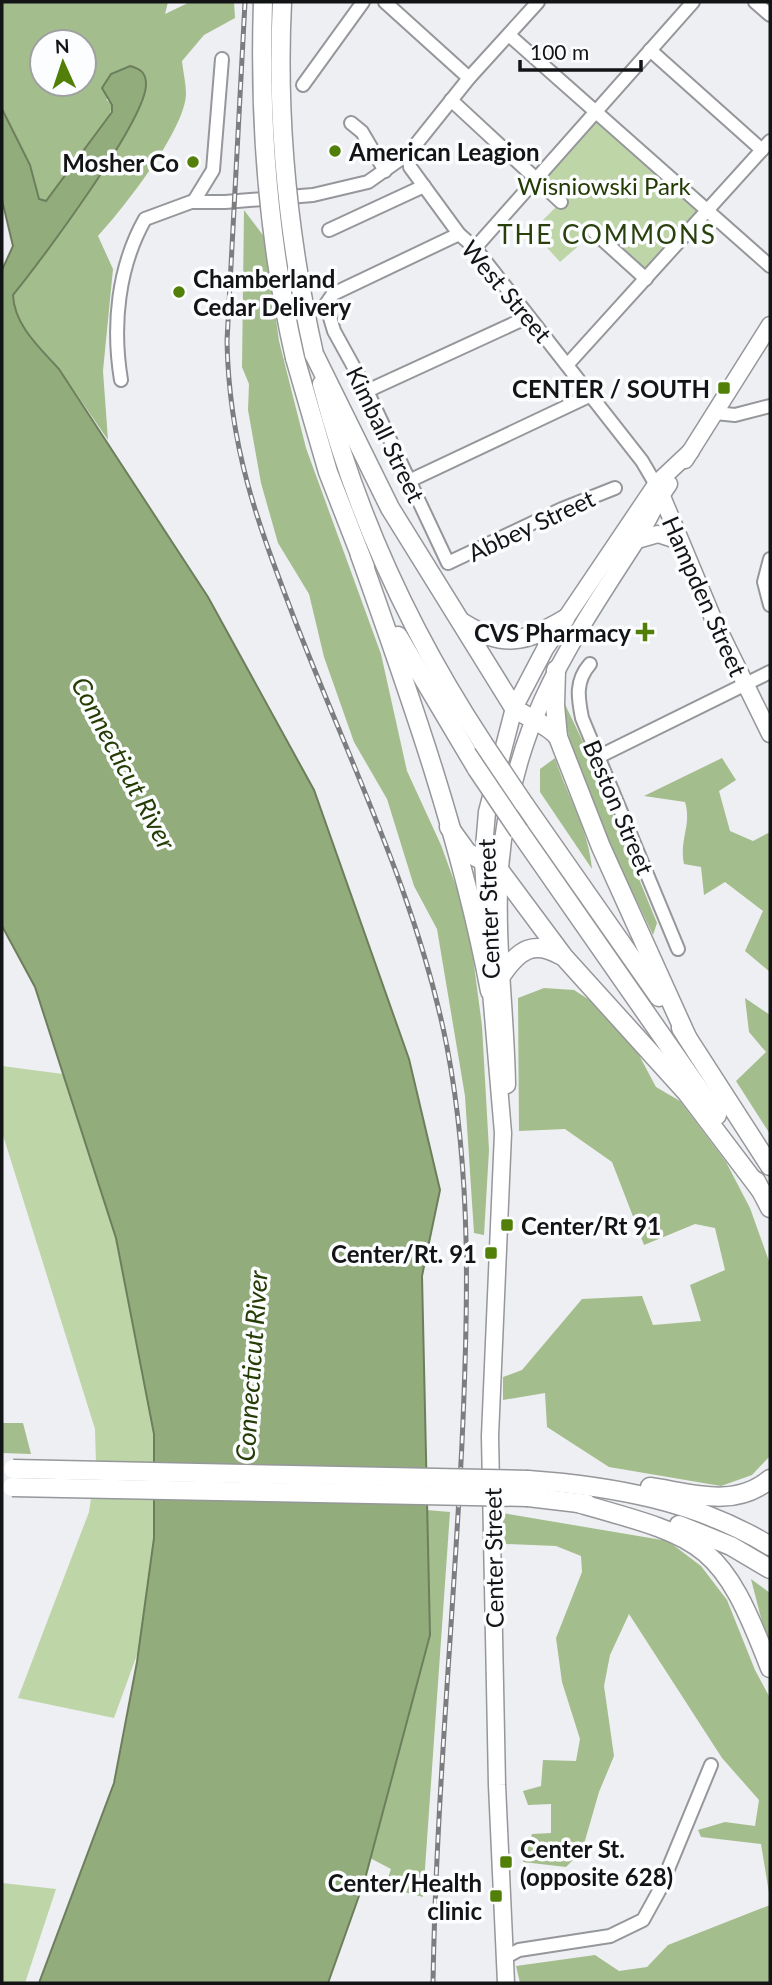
<svg xmlns="http://www.w3.org/2000/svg" width="772" height="1985" font-family="Lato,sans-serif">
	<style>
		.green { fill: #bed5a8 }
		.forest { fill: #a4bd8c; fill-rule: evenodd }
		.water { fill: #93ac7c; stroke: #6d7e5d; stroke-width: 2 }
		.lines { fill: none; stroke-linecap: round; stroke-linejoin: round }
		.minor-casing { stroke: #95979a; stroke-width: 16 }
		.major-casing { stroke: #95979a; stroke-width: 19 }
		.highway-casing { stroke: #95979a; stroke-width: 21 }
		.minor { stroke: #fff; stroke-width: 12 }
		.major { stroke: #fff; stroke-width: 16 }
		.highway { stroke: #fff; stroke-width: 18 }
		.rail-casing { stroke: #7c7d7f; stroke-width: 5 }
		.rail { stroke: #fcfdff; stroke-width: 2.5; stroke-dasharray: 8; stroke-linecap: butt }
		.highway-bridge-casing { stroke: #95979a; stroke-width: 21; stroke-linecap: butt }
		.highway-bridge { stroke: #fff; stroke-width: 18 }
		.poi-dot { fill: #517f07; stroke: #fcfdff; stroke-width: 2.5 }
		.labels { text-anchor: middle; dominant-baseline: central; stroke-width: 7; stroke-linejoin: round; paint-order: stroke }
		.poi-label { font-size: 24px; font-weight: bold; fill: #131415; stroke: #fcfdff; text-anchor: end }
		.park-label { font-size: 24px; fill: #233a03; stroke: #fcfdff }
		.street-label { font-size: 24px; fill: #131415; stroke: #fcfdff }
		.neighbourhood-label { font-size: 26px; letter-spacing: 2px; fill: #29400c; stroke: #fcfdff }
		.water-label { font-size: 26px; font-style: italic; fill: #253c05; stroke: #fcfdff }
	</style>
	<rect width="100%" height="100%" fill="#eeeff3"/>
	<g class="green">
		<polygon points="597,119 697,211 642,271 598,229 560,262 532,231 562,201 541,180"/>
		<polygon points="2,1066 63,1074 179,1410 154,1538 138,1652 114,1718 18,1698 89,1512 96,1464 95,1429 2,1132"/>
		<polygon points="2,1883 56,1889 25,1983 2,1983"/>
	</g>
	<g class="forest">
		<path d="M2 2H168L165 14 190 2H234L235 18 204 35 182 61C183 72 186 83 186 94 185 130 123 209 98 236L113 269 103 371 108 440C92 417 77 394 61 372 43 347 14 327 12 295L78 209 143 101 106 99 112 105C112 124 60 183 46 201L39 199 30 165 2 109ZM42 42H84V84H42Z"/>
		<polygon points="244,210 265,238 279,341 306,448 381,654 407,771 441,845 468,919 482,1026 489,1150 484,1235 474,1233 465,1096 437,929 414,886 387,799 354,742 324,657 309,594 278,543 261,483 248,410 249,384 242,367"/>
		<path d="M563 700 583 742 657 923 653 935C619 860 571 784 563 700Z"/>
		<path d="M555 758C567 796 589 830 592 869L540 792V769Z"/>
		<path d="M722 758 736 780 719 791 730 831 753 841 770 832V972L745 951 763 911 725 882 704 895 701 867 684 864C679 839 692 825 685 802L644 796Z"/>
		<polygon points="544,988 574,990 599,1006 631,1040 656,1087 680,1101 726,1162 750,1208 770,1264 770,1456 752,1475 721,1486 609,1467 547,1427 545,1393 503,1400 503,1377 522,1370 582,1299 642,1296 653,1325 701,1321 690,1285 725,1270 715,1228 695,1224 644,1245 612,1162 565,1129 519,1131 518,998"/>
		<polygon points="745,998 770,1015 770,1134 736,1081 766,1052 749,1032"/>
		<polygon points="2,1423 23,1423 31,1454 2,1453"/>
		<polygon points="427,1510 450,1512 423,1897 385,1887 391,1869 370,1858 430,1635"/>
		<polygon points="502,1513 668,1541 701,1566 727,1600 755,1670 770,1698 770,1899 761,1844 701,1837 698,1830 725,1822 755,1826 759,1800 722,1758 629,1614 610,1655 604,1686 614,1756 599,1792 582,1851 566,1867 523,1862 532,1834 551,1833 551,1804 528,1805 523,1791 541,1786 543,1760 576,1761 580,1739 562,1682 556,1638 582,1572 581,1556 556,1546 505,1544"/>
		<polygon points="751,1579 770,1593 770,1653"/>
		<polygon points="770,1905 770,1983 520,1983 516,1966 595,1955 619,1971 647,1967 668,1945"/>
	</g>
	<path class="water" d="M130 66C140 69 146 72 146 84 147 119 40 262 13 295 14 325 40 348 59 369L208 597 314 790 409 1059 440 1190 422 1276 430 1635 365 1879 328 1983H39L114 1783 137 1662 154 1538V1434L116 1238 35 987 2 926V270L13 246 2 200V109L30 165 39 199 46 201 112 112V105L102 88 111 74Z"/>
	<g class="lines">
		<defs>
			<g id="minor">
				<polyline points="385,2 469,78"/>
				<polyline points="755,2 770,15"/>
				<polyline points="509,35 770,266"/>
				<polyline points="650,50 762,150"/>
				<polyline points="303,85 363,2"/>
				<polyline points="451,100 561,202"/>
				<polyline points="351,123 362,132 385,171"/>
				<polyline points="409,153 410,167 459,234 475,248 642,461 659,490"/>
				<polyline points="194,201 213,170 222,59"/>
				<polyline points="329,230 424,186"/>
				<polyline points="594,232 646,279"/>
				<polyline points="459,234 333,294 326,304 334,331 367,391 448,563 562,509 615,488"/>
				<polyline points="475,248 693,2"/>
				<polyline points="568,364 770,141"/>
				<path d="M121 380C112 325 118 267 145 219L191 202H225L313 195 368 182 409 153 469 78 538 2"/>
				<polyline points="367,391 528,317"/>
				<polyline points="715,413 735,415 770,406"/>
				<polyline points="409,481 589,396"/>
				<polyline points="770,559 764,582 770,605"/>
				<path d="M590 664C575 681 578 698 582 718L678 949"/>
				<polyline points="598,757 770,672"/>
				<polyline points="504,1958 519,1950 610,1936 643,1920 659,1891 711,1765"/>
			</g>
			<g id="major">
				<polyline points="685,460 770,325"/>
				<polyline points="661,494 712,616 770,734"/>
				<polyline points="637,540 658,534 679,541"/>
				<polyline points="488,954 483,859 487,812 514,708 545,649 657,483 691,451"/>
				<polyline points="490,980 503,1133 490,1436 497,1785 506,1983"/>
				<path d="M507 1085C506 1015 495 936 500 868 511 731 562 655 634 544 647 524 655 503 669 484"/>
			</g>
			<g id="highway">
				<path d="M314 354 390 508 514 708C529 719 548 724 558 737L601 847 687 1037"/>
				<polyline points="295,358 328,472 365,567"/>
				<path d="M322 384C355 512 410 632 483 743"/>
				<path d="M360 555C411 698 462 842 490 991"/>
				<path d="M463 623C503 648 525 643 565 619"/>
				<polyline points="398,636 477,769"/>
				<polyline points="556,670 555,705 558,737"/>
				<polyline points="524,804 659,997"/>
				<polyline points="449,827 467,852 500,871 564,957 687,1093 762,1192"/>
				<polyline points="519,831 717,1115"/>
				<path d="M503 973C519 950 534 940 560 955"/>
				<polyline points="681,1028 770,1166"/>
				<polyline points="756,1181 770,1208"/>
				<path d="M528 1480C612 1486 697 1501 770 1546"/>
				<path d="M650 1487C691 1493 734 1509 770 1479"/>
				<polyline points="528,1497 587,1504"/>
				<path d="M578 1503C706 1539 721 1541 770 1668"/>
				<polyline points="679,1525 731,1546 770,1569"/>
			</g>
		</defs>
		<use href="#minor" class="minor-casing"/>
		<use href="#major" class="major-casing"/>
		<use href="#highway" class="highway-casing"/>
		<use href="#minor" class="minor"/>
		<use href="#major" class="major"/>
		<use href="#highway" class="highway"/>
		<defs>
			<path id="rail" d="M245 2 227 341C229 447 257 521 294 618 348 759 418 898 447 1047 472 1177 468 1311 462 1443 453 1623 436 1803 433 1983"/>
		</defs>
		<use href="#rail" class="rail-casing"/>
		<use href="#rail" class="rail"/>
		<defs>
			<g id="highway-bridge">
				<path d="M263 2C259 123 268 240 295 358"/>
				<path d="M282 2C276 121 288 238 314 354"/>
				<polyline points="483,743 524,804"/>
				<polyline points="477,769 519,831"/>
				<polyline points="13,1469 528,1480"/>
				<polyline points="12,1487 528,1497"/>
			</g>
		</defs>
		<use href="#highway-bridge" class="highway-bridge-casing"/>
		<use href="#highway-bridge" class="highway-bridge"/>
	</g>
	<g class="poi-dot">
		<circle cx="335" cy="151" r="7"/>
		<circle cx="193" cy="162" r="7"/>
		<circle cx="179" cy="292" r="7"/>
		<rect x="717" y="381" width="14" height="14" rx="3.5"/>
		<path d="M641.5 621.5h7v7h7v7h-7v7h-7v-7h-7v-7h7z"/>
		<rect x="500" y="1218" width="14" height="14" rx="3.5"/>
		<rect x="484" y="1246" width="14" height="14" rx="3.5"/>
		<rect x="499" y="1855" width="14" height="14" rx="3.5"/>
		<rect x="489" y="1889" width="14" height="14" rx="3.5"/>
	</g>
	<g class="labels">
		<g class="poi-label">
			<text x="349" y="151" text-anchor="start">American Leagion</text>
			<text x="179" y="162">Mosher Co</text>
			<text x="193" y="278" text-anchor="start">Chamberland<tspan x="193" dy="28">Cedar Delivery</tspan></text>
			<text x="710" y="388">CENTER / SOUTH</text>
			<text x="631" y="632">CVS Pharmacy</text>
			<text x="521" y="1225" text-anchor="start">Center/Rt 91</text>
			<text x="477" y="1253">Center/Rt. 91</text>
			<text x="520" y="1848" text-anchor="start">Center St.<tspan x="520" dy="28">(opposite 628)</tspan></text>
			<text x="482" y="1882">Center/Health<tspan x="482" dy="28">clinic</tspan></text>
		</g>
		<g class="park-label">
			<text x="604" y="185">Wisniowski Park</text>
		</g>
		<g class="street-label">
			<text transform="translate(507 291) rotate(50)">West Street</text>
			<text transform="translate(386 434) rotate(64)">Kimball Street</text>
			<text transform="translate(531 525) rotate(-25)">Abbey Street</text>
			<text transform="translate(705 596) rotate(66)">Hampden Street</text>
			<text transform="translate(619 807) rotate(67)">Beston Street</text>
			<text transform="translate(488 909) rotate(-92)">Center Street</text>
			<text transform="translate(493 1558) rotate(-91)">Center Street</text>
		</g>
		<g class="neighbourhood-label">
			<text x="607" y="234">THE COMMONS</text>
		</g>
		<g class="water-label">
			<text transform="translate(124 763) rotate(62)">Connecticut River</text>
			<text transform="translate(251 1366) rotate(-86)">Connecticut River</text>
		</g>
	</g>
	<rect width="772" height="1985" fill="none" stroke="#131415" stroke-width="7"/>
	<g transform="translate(63 63) rotate(357)"><circle r="33" fill="#fcfdff" stroke="#9fa0a1" stroke-width="2"/>
	<path d="M0-5L12 26L0 18L-12 26Z" fill="#517f07"/>
	<text y="-10" font-size="19" font-weight="bold" text-anchor="middle" fill="#131415">N</text>
	</g>
	<path d="M520 60v10h121v-10" fill="none" stroke="#131415" stroke-width="3.5"/>
	<text x="530" y="60" font-size="21" fill="#131415" stroke="#fcfdff" stroke-width="5" paint-order="stroke">100 m</text>
</svg>
